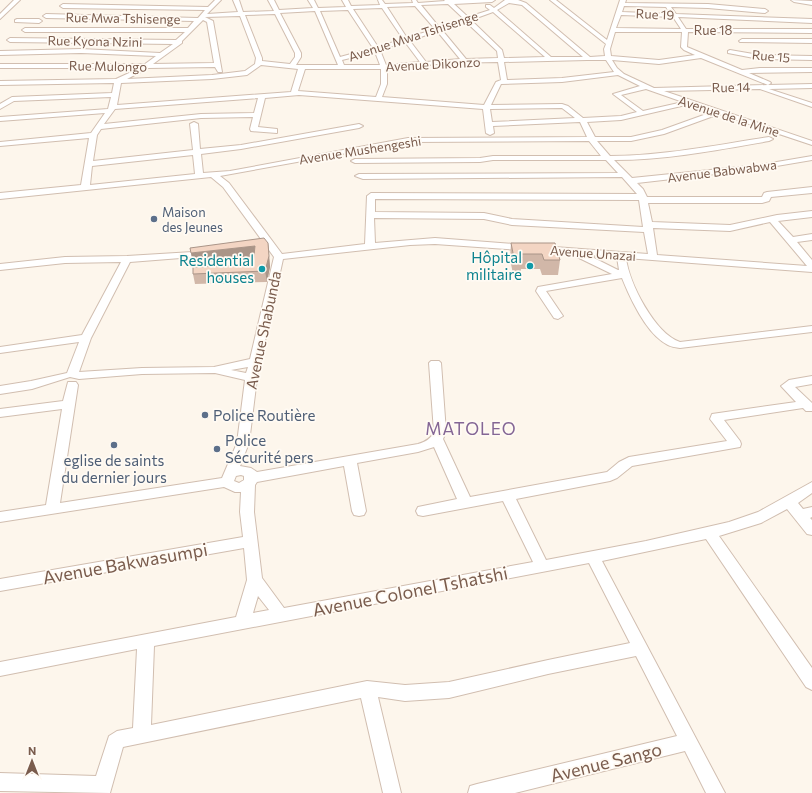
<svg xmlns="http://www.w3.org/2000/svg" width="812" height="793" font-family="Commissioner,sans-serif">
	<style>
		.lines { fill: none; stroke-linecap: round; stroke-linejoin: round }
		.minor-casing { stroke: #d1beb0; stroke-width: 2 }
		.minor { fill: #fff; fill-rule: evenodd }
		.wall { fill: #d1b7a8 }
		.shaded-wall { fill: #aa9588 }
		.building { fill: #f3d5c3; stroke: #aa9588 }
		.service-dot { fill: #5c6f8a; stroke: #fffaf3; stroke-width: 1.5 }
		.culture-dot { fill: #0f9aa8; stroke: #fffaf3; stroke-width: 1.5 }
		.labels { text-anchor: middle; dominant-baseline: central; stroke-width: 3.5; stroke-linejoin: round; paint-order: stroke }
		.far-street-label { font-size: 13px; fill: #7a5c4d; stroke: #fffaf3 }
		.far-service-label { font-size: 13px; fill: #4e5e75; stroke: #fffaf3; text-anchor: start }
		.culture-label { font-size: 15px; fill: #0d838f; stroke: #fffaf3; text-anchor: end }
		.street-label { font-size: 15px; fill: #7a5c4d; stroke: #fffaf3 }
		.service-label { font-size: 15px; fill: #4e5e75; stroke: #fffaf3; text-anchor: start }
		.quarter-label { font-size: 17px; letter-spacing: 1px; fill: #846695; stroke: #fffaf3 }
		.near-street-label { font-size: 18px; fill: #7a5c4d; stroke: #fffaf3 }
	</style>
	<rect width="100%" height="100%" fill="#fdf6ec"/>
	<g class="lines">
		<defs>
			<g id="minor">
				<polygon points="14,0 20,0 0,19 0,14"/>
				<path d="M215 0H221L207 14 238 12 233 0H239L243 12 274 11 268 0H274L279 10 313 8 308 0H314L318 8 346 7 342 0H348L351 6 380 5 378 0H382L385 4 413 3 412 0H416L418 3 445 1 444 0H495L492 2 454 4 468 17 490 10 486 7V5H490L494 8 505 0H518L526 3 590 57 605 56 604 49 606 44 550 0H556L607 40 620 0H626L625 3 708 4 765 9 768 11 765 13 708 8 671 7 676 14 812 19V23L678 17 686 29H812V33L688 32 687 47 742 70 760 68H812V72L749 73 770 82 771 83 768 85 812 84V88L769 89 812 103V107L760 89 664 91 812 141V145L719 114 664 134 631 141H597L610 156C663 156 716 145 769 137L773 139 769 141C718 150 666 160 614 160L632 178 759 165 812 156V160L759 169 637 183 643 189 647 197H762L764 193 767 192 812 187V193L771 197 769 201 762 203H648L652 222 730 225 777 215 812 211V217L778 221 793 237 812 234V240L797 242 812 260V272L626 258C629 283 655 334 680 342L812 326V332L680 348C676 347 671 347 668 345 647 335 630 298 622 278L546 291 563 316 558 319 554 318 536 291 538 287 612 274 577 257 576 254 435 244 410 245 283 259 257 378 249 443 240 466 251 468 257 472 418 444C425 442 431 439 434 432L429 363 431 361H439L441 363 446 432 443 439 470 497 607 472 619 462 629 457 727 441 710 419 712 414 796 402 781 386 789 380 812 376V384L795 387 812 403V411H806L803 408 724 420 740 441 741 444 740 447 632 466 617 478 610 481 516 499 546 560 646 541 729 522 758 512 812 482V493L798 503 803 509 812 507V517L810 518 812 520V535L807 534 787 509 761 523 719 536 812 668V690L806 687 706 539 602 561 725 793H706L685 751 515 793H468L470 786 477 784 677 736 636 656 548 674 449 698 405 701 378 697 401 793H383L361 698 123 747 110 793 0 791V773L96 776 109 736 117 731 133 728 137 649 0 676V662L236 617 247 580 244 548 0 591V579L243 537 240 512 241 492H235L224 487 0 522V512L46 505 62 409 0 417V409L63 401 68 382H76L78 385 60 503 222 478 237 443 245 380 215 373 142 374 79 379 70 377 32 389 0 394V386L31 381 67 373 79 342 0 353V347L82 335 121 262 65 263 0 270V264L65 257 127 256 209 251 211 253 206 256 130 262 91 338 79 372 142 368 214 367 250 359 274 257 223 187 211 177 0 199V193L81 185 89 138 0 146V142L91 133 105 113 0 121V117L108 109 111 97 14 101 0 109V104L12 97 112 93 114 83 0 85V81L116 79 140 68H0V64H145L156 56 81 53 0 55V51L81 49 160 53 173 44 10 42 7 40 10 38 176 40 185 32H25L22 30 25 28H188L194 21 46 18 43 16 46 14 198 18 205 10 63 8 60 6 63 4 208 7ZM509 3 522 5 583 57H551L497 10ZM448 4 464 19 439 27 421 5ZM415 6 435 29 407 38 387 7ZM624 6 666 7 670 14 622 12ZM382 8 403 39 378 47 353 9ZM348 10 373 48 340 57 320 11ZM315 11 338 65H296L301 57V53L280 13ZM493 12 545 57 504 58 502 50 471 20ZM275 14 295 53V57L290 64 262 61V58L245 15ZM621 15 673 17 681 29 616 28ZM240 16 256 58 255 64 245 71 212 75 127 79 148 68 215 67 218 72H222L213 21 205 17ZM203 20 207 22 214 63 153 64 182 43V41ZM466 22 497 51 498 58 466 59 442 30ZM437 31 460 59 426 62 410 41ZM615 32H682L681 47 684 50 695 55 659 60 611 56 610 49ZM405 42 420 62 386 65 380 50ZM375 52 380 65H344L342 60ZM701 58 768 85 654 88 624 74 617 68 612 60 659 64ZM587 60H606L614 72 562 78 507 80 504 62ZM498 62 501 80 496 82 484 105 382 97 387 84V69L447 63ZM261 65 298 69 291 92 117 105 121 83 212 79 247 75ZM305 69H381V84L376 97 298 91ZM618 75 640 86 613 94 637 112 621 116 583 118 568 106 562 104 491 105 501 84 562 82ZM646 89 683 102 643 111 621 95ZM299 95 483 109 486 133 490 135 494 133 493 126 580 122 587 137 408 138 230 171 203 173 201 154 241 149 359 128 363 126 359 124 241 145 200 149 198 124 194 122 190 124 193 150 93 161 97 135 101 129 201 118 253 117 250 129 251 131 277 133V129L258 127 265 98ZM258 98 254 113 201 114 104 124 115 109ZM690 104 712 112 662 130 631 137H595L587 122 621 120ZM562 108 575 118 492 122 490 109ZM589 141 601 156H493L480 158 355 159 351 161 355 163 480 162 493 160H606L618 173 359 174 355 176 363 179 622 177 637 194 371 193 367 196 365 244 282 254 229 183 220 176 408 142ZM193 155 195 174 90 185 92 166ZM375 199 639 200 643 227 512 219 484 213 375 212ZM374 218 484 219 512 225 644 232 648 254 435 238 375 243ZM770 222 807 266 657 255 653 228 730 231ZM588 255 617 257 619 270H618ZM248 367 246 373 231 370ZM434 447 457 499 418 507 416 511 418 515 423 516 503 501 533 562 284 608 262 578 254 512 255 485 257 482 344 466 352 511 354 515 359 516 364 515 366 511 357 463 418 452ZM241 475 244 476V480L239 483 234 481 236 476ZM589 563 630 643 548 660 449 682 405 685 367 681 151 725 154 646ZM258 596 269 610 253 613Z"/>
				<polygon points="791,0 812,1 812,5 794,2"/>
				<polygon points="17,19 39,19 42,21 39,23 15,22 15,20"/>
				<polygon points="742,39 812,39 812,43 740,42 739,41"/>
				<polygon points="730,50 759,55 812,56 812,60 759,59 728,53 728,51"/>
			</g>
		</defs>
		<use href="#minor" class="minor-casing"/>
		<use href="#minor" class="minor"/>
	</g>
	<g class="wall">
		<polygon points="268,243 270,267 267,282 195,284 193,274 253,265 253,257 193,263 191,253"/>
		<polygon points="511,243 560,260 558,275 542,275 540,269 521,269 520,274 513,274 510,259"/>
	</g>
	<g class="shaded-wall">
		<polygon points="268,243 270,267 267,282 265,271"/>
		<polygon points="255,246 256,256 193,263 191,253"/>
	</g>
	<g class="building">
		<polygon points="264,238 268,243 269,256 265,271 193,274 193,267 253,265 255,246 191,253 190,248"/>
		<polygon points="511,243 555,243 560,260 544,260 542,254 521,254 522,258 514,258"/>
	</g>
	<g class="service-dot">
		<circle cx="154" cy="219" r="4"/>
		<circle cx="205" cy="415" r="4"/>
		<circle cx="114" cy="445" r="4"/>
		<circle cx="217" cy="449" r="4"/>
	</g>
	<g class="culture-dot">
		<circle cx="530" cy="266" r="4"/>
		<circle cx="262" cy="269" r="4"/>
	</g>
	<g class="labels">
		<g class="far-street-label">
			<text transform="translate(655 14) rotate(2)">Rue 19</text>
			<text transform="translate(123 18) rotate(1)">Rue Mwa Tshisenge</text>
			<text x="713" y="30">Rue 18</text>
			<text transform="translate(413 36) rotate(-18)">Avenue Mwa Tshisenge</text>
			<text transform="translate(95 41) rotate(1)">Rue Kyona Nzini</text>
			<text transform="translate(771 56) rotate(5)">Rue 15</text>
			<text transform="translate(433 64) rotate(-3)">Avenue Dikonzo</text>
			<text transform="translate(108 66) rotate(1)">Rue Mulongo</text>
			<text transform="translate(731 87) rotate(-1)">Rue 14</text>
			<text transform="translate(729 116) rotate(18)">Avenue de la Mine</text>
			<text transform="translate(360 150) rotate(-9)">Avenue Mushengeshi</text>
			<text transform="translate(722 171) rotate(-7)">Avenue Babwabwa</text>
			<text transform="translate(593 253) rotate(4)">Avenue Unazai</text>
		</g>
		<g class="far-service-label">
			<text x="162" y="212">Maison<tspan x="162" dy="15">des Jeunes</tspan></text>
		</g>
		<g class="culture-label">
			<text x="522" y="257">Hôpital<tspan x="522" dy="17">militaire</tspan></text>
			<text x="254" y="260">Residential<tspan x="254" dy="17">houses</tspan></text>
		</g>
		<g class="street-label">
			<text transform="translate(263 330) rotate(-78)">Avenue Shabunda</text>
		</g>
		<g class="service-label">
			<text x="213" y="415">Police Routière</text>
			<text x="225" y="440">Police<tspan x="225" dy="17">Sécurité pers</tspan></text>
			<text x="114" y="460" text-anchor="middle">eglise de saints<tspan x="114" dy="17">du dernier jours</tspan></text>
		</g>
		<g class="quarter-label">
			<text x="471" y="428">MATOLEO</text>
		</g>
		<g class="near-street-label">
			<text transform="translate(125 563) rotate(-10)">Avenue Bakwasumpi</text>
			<text transform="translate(410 591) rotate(-11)">Avenue Colonel Tshatshi</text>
			<text transform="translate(606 762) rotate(-14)">Avenue Sango</text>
		</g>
	</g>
	<g transform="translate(32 761)" stroke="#fffaf3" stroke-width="3" paint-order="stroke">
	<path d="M0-3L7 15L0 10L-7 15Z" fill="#7a5c4d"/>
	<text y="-6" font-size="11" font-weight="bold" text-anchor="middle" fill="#7a5c4d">N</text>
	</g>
</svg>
